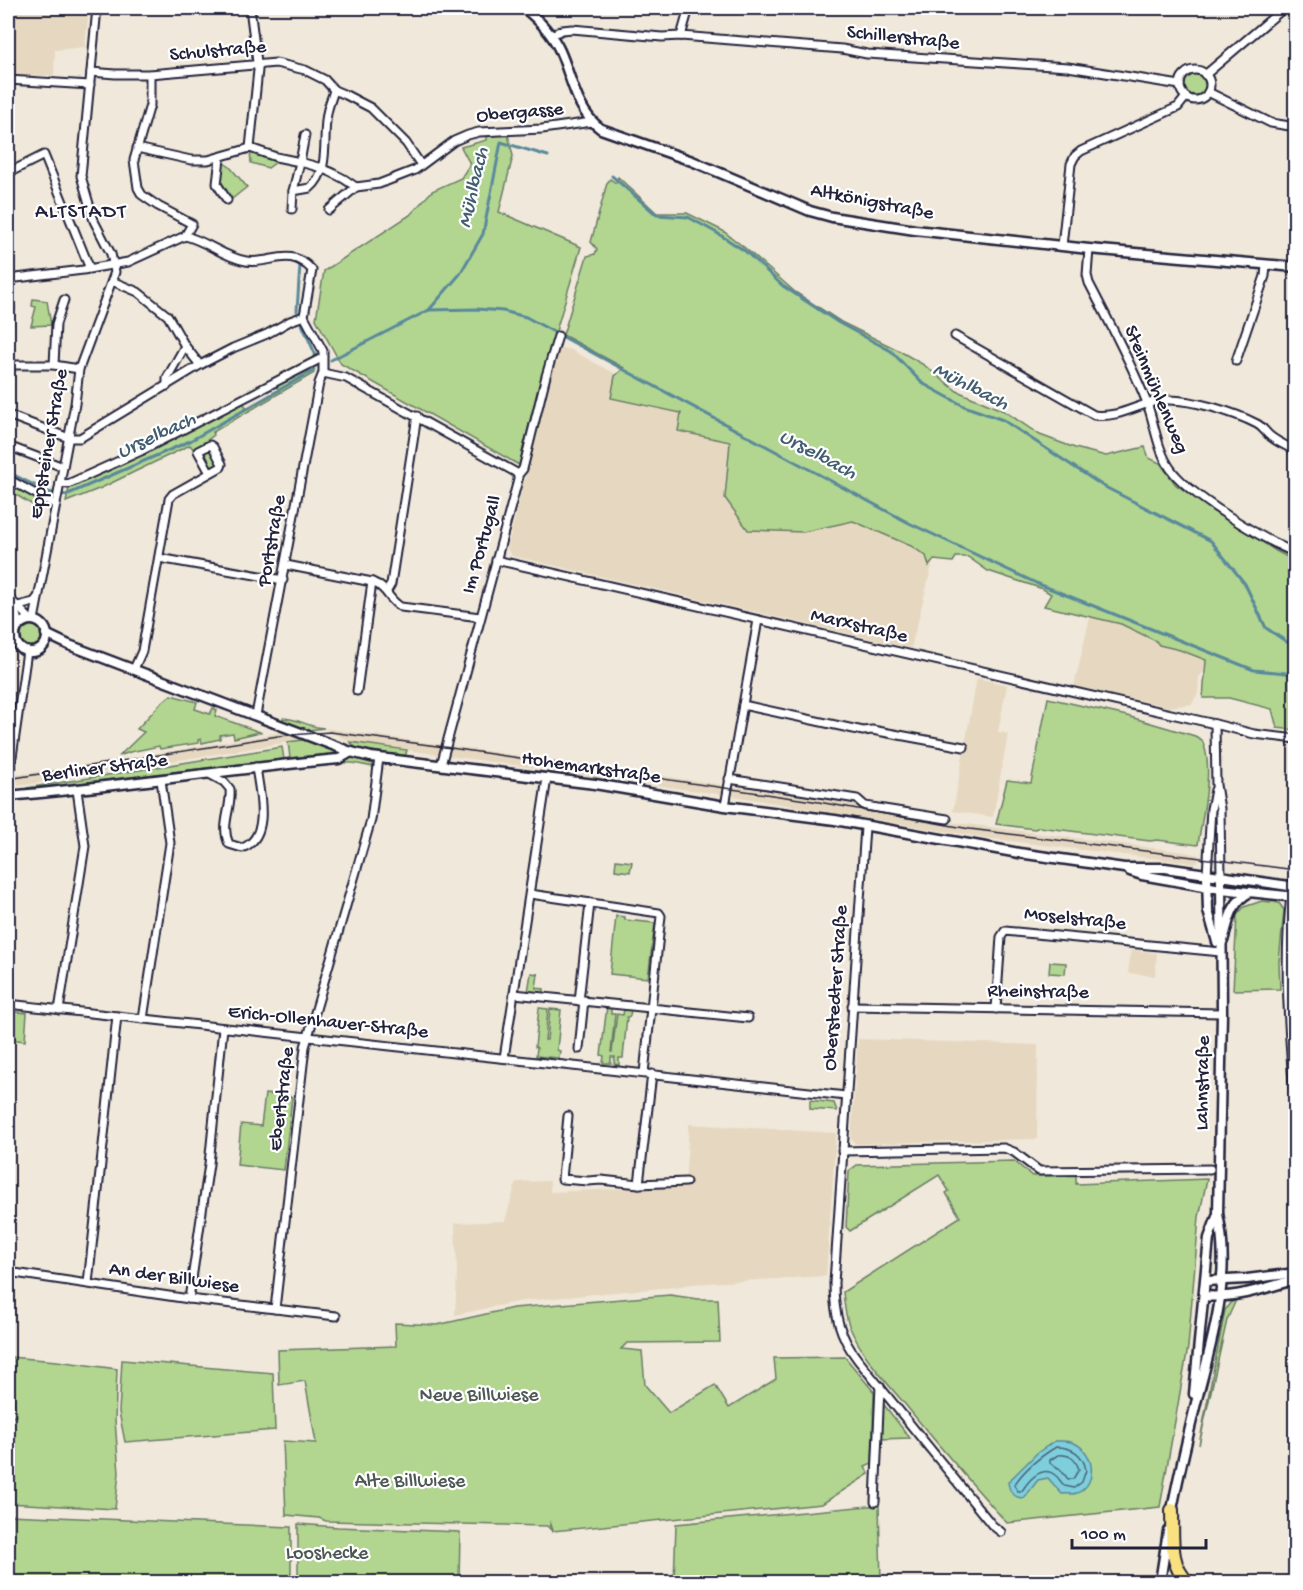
<svg xmlns="http://www.w3.org/2000/svg" width="1303" height="1590" font-family="'Gochi Hand',sans-serif">
	<style>
		.built { fill: #e6d8c0 }
		.green { fill: #b2d590; stroke: #6a7c66; stroke-width: 1.5 }
		.water { fill: #7fcedb; stroke: #5a899b; stroke-width: 1.5 }
		.lines { fill: none; stroke-linecap: round; stroke-linejoin: round }
		.shore { stroke: #47677b; stroke-width: 1.5 }
		.stream { stroke: #5a899b; stroke-width: 3 }
		.minor-casing { stroke: #22223b; stroke-width: 11 }
		.tertiary-casing { stroke: #22223b; stroke-width: 13 }
		.trunk-casing { stroke: #22223b; stroke-width: 16 }
		.motorway-casing { stroke: #22223b; stroke-width: 16 }
		.minor { stroke: #fff; stroke-width: 7 }
		.tertiary { stroke: #fff; stroke-width: 8 }
		.trunk { stroke: #f9e181; stroke-width: 12 }
		.motorway { stroke: #f9e181; stroke-width: 12 }
		.tram { stroke: #22223b; stroke-width: 1.5 }
		.labels { text-anchor: middle; dominant-baseline: central; stroke-width: 4.5; stroke-linejoin: round; paint-order: stroke }
		.street-label { font-size: 20px; fill: #22223b; stroke: #fff }
		.park-label { font-size: 20px; fill: #4d5854; stroke: #fff }
		.water-label { font-size: 21px; font-style: italic; fill: #435e73; stroke: #fff }
		.neighbourhood-label { font-size: 21px; letter-spacing: 1.5px; fill: #22223b; stroke: #fff }
	</style>
	<rect width="100%" height="100%" fill="#f0e8da"/>
	<filter id="ink" filterUnits="userSpaceOnUse"><feTurbulence type="fractalNoise" baseFrequency=".0167" numOctaves="2"/><feDisplacementMap in="SourceGraphic" scale="12" xChannelSelector="R" yChannelSelector="G"/><feConvolveMatrix kernelMatrix="1 2 1 2 8 2 1 2 1" color-interpolation-filters="sRGB"/></filter>
	<g filter="url(#ink)">
		<g class="built">
			<polygon points="8,8 89,8 85,47 55,50 54,75 8,77"/>
			<polygon points="558,347 571,350 937,546 911,648 512,556 507,549"/>
			<polygon points="1090,617 1121,624 1156,641 1159,645 1180,650 1206,660 1204,672 1199,677 1198,693 1192,704 1169,707 1074,686"/>
			<polygon points="977,678 1007,685 998,732 1008,734 993,817 953,811"/>
			<polygon points="324,728 828,800 950,822 1185,852 1199,855 1198,862 1195,864 1184,862 985,838 739,797 350,742"/>
			<polygon points="276,733 286,733 303,740 18,786 16,775 130,758"/>
			<polygon points="1131,950 1157,953 1155,976 1128,973"/>
			<polygon points="858,1039 1038,1045 1037,1139 856,1144 851,1139"/>
			<polygon points="689,1124 836,1133 826,1276 691,1284 676,1287 615,1292 516,1302 455,1315 457,1272 455,1223 505,1221 516,1182 550,1181 550,1192 685,1186"/>
		</g>
		<g class="green">
			<circle cx="1195" cy="85" r="12"/>
			<polygon points="507,130 513,156 499,212 581,247 534,405 519,465 341,364 316,319 324,271 410,215 432,191 461,178 470,164 461,147 487,140 487,132"/>
			<polygon points="250,150 279,160 268,168 251,163"/>
			<polygon points="224,163 230,167 247,187 232,199 220,181"/>
			<polygon points="618,177 657,213 687,213 723,231 745,248 795,292 841,322 898,350 924,365 957,391 1004,411 1040,435 1075,448 1106,456 1145,447 1149,458 1160,463 1176,485 1276,551 1295,561 1295,730 1277,728 1272,709 1229,698 1203,698 1206,660 1180,650 1159,645 1156,641 1121,624 1044,606 1051,594 1043,589 988,571 968,557 956,557 953,562 934,560 929,566 926,556 911,546 853,521 803,532 748,530 725,498 730,442 678,431 681,413 611,398 615,376 624,368 563,335 587,256 595,254 597,249 591,242 607,183 610,179 616,183"/>
			<polygon points="33,299 47,301 51,325 31,326 36,307 32,306"/>
			<polygon points="313,367 314,373 213,432 214,435 194,450 190,445 101,488 66,502 69,488 122,465 243,403 248,409 279,391 276,386"/>
			<polygon points="209,448 219,465 211,470 201,452"/>
			<polygon points="8,483 44,503 45,505 41,510 8,490"/>
			<polygon points="31,625 38,627 42,637 40,643 31,648 24,646 20,637 22,630"/>
			<polygon points="171,695 197,702 195,709 210,714 213,708 217,710 215,716 260,732 234,738 233,733 220,735 220,739 202,743 201,739 198,740 199,743 160,749 159,746 130,752 119,756 144,732 137,729 160,704"/>
			<path d="M1048 698 1127 716 1195 736 1202 740C1215 767 1202 816 1198 845L1157 840 1150 841 1039 827 1035 829 996 824 1007 780 1031 783Z"/>
			<path d="M283 718C299 719 309 727 324 728L309 730 282 720Z"/>
			<polygon points="303,740 333,751 332,754 290,758 288,742"/>
			<polygon points="350,742 407,750 405,757 356,748"/>
			<polygon points="282,747 284,759 27,789 27,788"/>
			<polygon points="352,757 375,762 374,767 353,763 341,763"/>
			<polygon points="616,860 632,862 630,872 615,870"/>
			<polygon points="1237,883 1295,890 1295,893 1237,886"/>
			<polygon points="1262,901 1279,903 1284,910 1279,962 1280,989 1233,990 1237,915 1244,907"/>
			<polygon points="616,916 625,917 625,920 655,923 648,978 610,974"/>
			<polygon points="1050,962 1066,963 1065,974 1049,973"/>
			<polygon points="531,973 538,974 536,988 544,989 544,994 528,992"/>
			<polygon points="607,1006 611,1007 611,1014 615,1014 611,1052 612,1052 617,1014 623,1015 624,1009 631,1009 630,1016 627,1017 623,1058 619,1058 619,1065 614,1064 615,1057 611,1057 611,1063 603,1063 604,1056 601,1055"/>
			<polygon points="539,1008 548,1009 545,1040 547,1040 550,1009 561,1010 557,1050 560,1051 559,1058 536,1056 537,1048 535,1047"/>
			<polygon points="8,1011 27,1013 25,1041 8,1039"/>
			<polygon points="265,1094 292,1097 284,1170 237,1165 241,1124 261,1126"/>
			<polygon points="810,1100 834,1103 837,1111 810,1109"/>
			<path d="M1014 1161 1032 1176 1076 1175V1184L1207 1179 1199 1217 1188 1347 1160 1507 1007 1523C972 1484 937 1444 904 1403 885 1381 862 1355 850 1328 845 1316 844 1304 843 1292L960 1217 946 1193 949 1191 939 1175 850 1231 846 1227 849 1171 857 1165Z"/>
			<polygon points="670,1295 698,1299 718,1299 720,1342 627,1343 621,1349 642,1351 645,1385 669,1413 715,1385 729,1408 776,1379 774,1358 845,1357 874,1392 872,1464 865,1467 869,1474 822,1504 553,1531 550,1521 552,1531 547,1526 326,1521 319,1518 286,1515 283,1441 316,1443 305,1381 279,1385 278,1350 396,1346 395,1323 437,1325 513,1308"/>
			<polygon points="1236,1300 1227,1320 1199,1445 1225,1310 1230,1303"/>
			<polygon points="9,1357 57,1361 117,1369 115,1420 119,1473 115,1509 8,1503 8,1417 16,1416"/>
			<polygon points="122,1360 273,1373 275,1430 125,1442 119,1412"/>
			<polygon points="881,1401 910,1438 879,1439"/>
			<polygon points="879,1505 881,1582 674,1582 676,1524"/>
			<polygon points="8,1515 291,1527 291,1582 8,1582"/>
			<polygon points="298,1524 338,1527 460,1532 459,1582 298,1582"/>
		</g>
		<path class="water" d="M1055 1441C1061 1441 1068 1440 1074 1443 1094 1451 1099 1484 1077 1493 1072 1495 1067 1493 1062 1494L1048 1478 1038 1480 1024 1498C1014 1498 1009 1491 1008 1482L1037 1453Z"/>
		<g class="lines">
			<g class="shore">
				<path d="M1056 1447C1072 1447 1083 1453 1086 1470L1082 1482 1074 1488 1065 1486C1061 1483 1059 1478 1055 1475 1042 1464 1028 1481 1022 1491H1018L1014 1485C1024 1470 1041 1456 1056 1447Z"/>
				<path d="M1058 1455C1069 1454 1075 1458 1079 1469L1073 1479H1068L1060 1469 1050 1463V1460Z"/>
			</g>
			<g class="stream">
				<polyline points="612,176 657,215 688,217 717,233 745,251 783,286 839,323 891,351 922,383 964,406 1003,420 1103,486 1211,541 1245,584 1266,628 1296,648"/>
				<polyline points="429,310 460,274 483,234 501,142 548,156"/>
				<polyline points="297,311 300,265"/>
				<polyline points="301,322 316,356"/>
				<polyline points="331,360 429,310 477,309 503,311 526,317 909,523 1036,583 1254,670 1296,674"/>
				<polyline points="8,472 48,492 66,495 190,441 314,370"/>
			</g>
			<defs>
				<g id="minor">
					<polyline points="552,35 562,30 572,29 662,37 681,36 842,49 867,54 1068,67 1180,85"/>
					<polyline points="681,36 689,8"/>
					<circle cx="1195" cy="85" r="15"/>
					<polyline points="91,72 115,74 150,74 276,63 305,70 325,80 334,90 346,95 371,108 406,143 421,165"/>
					<polyline points="1205,75 1284,8"/>
					<polyline points="8,80 90,85"/>
					<polyline points="1208,92 1271,123 1296,127"/>
					<polyline points="137,148 191,160 208,160 250,148 276,157 300,162 305,135"/>
					<polyline points="250,148 258,70 250,8"/>
					<polyline points="220,158 217,184 227,200"/>
					<polyline points="8,173 44,155 90,269"/>
					<path d="M293 191 310 188C331 171 322 137 327 114 328 106 332 98 334 90"/>
					<path d="M292 209 293 191 300 162C322 167 339 174 356 187"/>
					<polyline points="329,210 356,187 379,184 415,170 454,141 468,135 479,132 542,129 592,122"/>
					<path d="M185 236C207 241 223 257 246 261 272 265 289 245 312 270L304 316 323 351V373L319 383 256 715"/>
					<polyline points="1062,246 1071,164 1075,156 1081,151 1178,107 1186,97"/>
					<path d="M1089 249 1087 275 1089 283C1109 322 1131 362 1147 403 1155 425 1157 449 1170 468 1187 494 1266 541 1296 553"/>
					<polyline points="8,279 83,270 128,262 185,236 192,224 158,206 142,195 138,188 134,160 150,105 150,74"/>
					<polyline points="112,281 138,292 168,316 185,346 200,365"/>
					<polyline points="8,291 10,308 8,326"/>
					<path d="M955 336 1094 415C1121 419 1141 401 1166 400 1191 399 1234 412 1257 424 1263 427 1265 432 1270 436 1277 442 1287 446 1294 450L1296 448"/>
					<polyline points="1236,361 1265,276 1266,265"/>
					<polyline points="8,365 54,365 79,369"/>
					<polyline points="54,365 56,324 64,300"/>
					<polyline points="323,373 346,378 515,472 518,475"/>
					<polyline points="167,386 167,378 185,346"/>
					<polyline points="8,415 69,438 80,438 200,365 233,348 267,334 290,321 304,316"/>
					<polyline points="8,446 63,467"/>
					<polyline points="8,479 56,505"/>
					<polyline points="60,483 68,484 141,451 322,358"/>
					<polyline points="159,558 283,580"/>
					<polyline points="496,560 1215,724"/>
					<path d="M286 565 372 582C388 588 388 600 401 607L480 617"/>
					<polyline points="387,591 391,584 417,416"/>
					<polyline points="8,597 31,620"/>
					<polyline points="13,603 19,625"/>
					<polyline points="18,606 34,602 38,597"/>
					<polyline points="34,620 75,404 79,369 115,272 111,254 94,221 81,176 97,8"/>
					<polyline points="134,669 142,651 169,499 173,494 221,467 222,464 213,447 210,445 198,451 210,473"/>
					<polyline points="357,691 372,582"/>
					<polyline points="743,705 863,731 872,730 964,747"/>
					<polyline points="441,765 518,480 518,475 523,469 546,376 558,336"/>
					<path d="M209 774 224 782 230 789C232 809 220 825 229 844L242 848C272 837 259 791 256 767"/>
					<polyline points="729,779 857,799 865,806 947,819"/>
					<polyline points="8,785 27,651"/>
					<polyline points="725,806 758,620"/>
					<path d="M865 827 834 1283C834 1313 839 1336 858 1360L992 1525 1001 1532"/>
					<polyline points="1207,875 1211,809 1215,790"/>
					<polyline points="1221,877 1220,809 1216,785 1215,724 1254,734 1296,739"/>
					<polyline points="530,894 659,913 661,916 644,1073"/>
					<path d="M1291 896C1282 972 1291 1048 1296 1124"/>
					<polyline points="514,994 748,1018"/>
					<polyline points="579,1001 590,903"/>
					<polyline points="8,1004 846,1096"/>
					<polyline points="852,1006 1222,1013"/>
					<polyline points="996,1009 1001,937 1005,931 1221,952"/>
					<polyline points="59,1010 85,846 77,790"/>
					<polyline points="143,1019 170,843 161,780"/>
					<polyline points="579,1049 584,1000"/>
					<polyline points="504,1058 547,778"/>
					<polyline points="568,1116 562,1179 588,1181 601,1180 639,1184 686,1182"/>
					<polyline points="842,1151 1004,1148 1014,1152 1039,1171 1210,1169"/>
					<polyline points="639,1184 652,1074"/>
					<polyline points="8,1272 189,1299 336,1316"/>
					<polyline points="88,1283 117,1016"/>
					<polyline points="189,1299 209,1164 223,1028"/>
					<polyline points="275,1309 305,1047 371,820 379,758"/>
					<polyline points="875,1502 880,1386"/>
				</g>
				<g id="tertiary">
					<path d="M524 8C539 20 552 33 560 51 572 78 576 111 601 129L692 161 810 211 832 217 915 230 1089 249 1296 267"/>
					<circle cx="31" cy="636" r="16"/>
					<polyline points="46,634 69,645 351,752 371,757 595,784 725,806 835,820 1019,853 1124,868 1165,868 1296,887"/>
					<path d="M8 796C118 787 228 769 339 759L351 752"/>
					<polyline points="1130,871 1142,875 1221,889 1296,897"/>
					<polyline points="1207,875 1208,911 1217,942"/>
					<path d="M1223 941C1229 921 1230 903 1250 892"/>
					<polyline points="1206,1281 1247,1279 1296,1273"/>
					<path d="M1204 1296C1235 1299 1266 1288 1296 1279"/>
					<polyline points="1194,1394 1209,1238 1218,1214"/>
					<path d="M1171 1515C1178 1477 1187 1440 1196 1403 1212 1341 1232 1278 1218 1214L1222 1013 1221 877"/>
					<polyline points="1160,1582 1168,1531"/>
				</g>
				<path id="trunk" d="M1172 1510C1173 1534 1168 1565 1188 1582"/>
				<polyline id="motorway" points="1159,1582 1160,1580"/>
			</defs>
			<use href="#minor" class="minor-casing"/>
			<use href="#tertiary" class="tertiary-casing"/>
			<use href="#trunk" class="trunk-casing"/>
			<use href="#motorway" class="motorway-casing"/>
			<use href="#minor" class="minor"/>
			<use href="#tertiary" class="tertiary"/>
			<use href="#trunk" class="trunk"/>
			<use href="#motorway" class="motorway"/>
			<polyline class="tram" points="8,779 278,736 330,732 437,746 813,801 970,829 1296,870"/>
		</g>
	</g>
	<g class="labels">
		<g class="street-label">
			<text transform="translate(903 39) rotate(6)">Schillerstraße</text>
			<text transform="translate(218 52) rotate(-5)">Schulstraße</text>
			<text transform="translate(520 114) rotate(-5)">Obergasse</text>
			<text transform="translate(872 203) rotate(11)">Altkönigstraße</text>
			<text transform="translate(1155 390) rotate(67)">Steinmühlenweg</text>
			<text transform="translate(50 444) rotate(-80)">Eppsteiner Straße</text>
			<text transform="translate(273 541) rotate(-80)">Portstraße</text>
			<text transform="translate(483 545) rotate(-74)">Im Portugall</text>
			<text transform="translate(859 627) rotate(13)">Marxstraße</text>
			<text transform="translate(105 769) rotate(-7)">Berliner Straße</text>
			<text transform="translate(591 769) rotate(8)">Hohemarkstraße</text>
			<text transform="translate(1075 920) rotate(6)">Moselstraße</text>
			<text transform="translate(837 988) rotate(-86)">Oberstedter Straße</text>
			<text transform="translate(1038 993) rotate(1)">Rheinstraße</text>
			<text transform="translate(328 1023) rotate(6)">Erich-Ollenhauer-Straße</text>
			<text transform="translate(1204 1083) rotate(-89)">Lahnstraße</text>
			<text transform="translate(283 1099) rotate(-83)">Ebertstraße</text>
			<text transform="translate(174 1279) rotate(8)">An der Billwiese</text>
		</g>
		<g class="park-label">
			<text x="479" y="1396">Neue Billwiese</text>
			<text x="410" y="1482">Alte Billwiese</text>
			<text x="327" y="1554">Looshecke</text>
		</g>
		<g class="water-label">
			<text transform="translate(475 188) rotate(-77)">Mühlbach</text>
			<text transform="translate(970 388) rotate(27)">Mühlbach</text>
			<text transform="translate(157 437) rotate(-25)">Urselbach</text>
			<text transform="translate(817 456) rotate(28)">Urselbach</text>
		</g>
		<g class="neighbourhood-label">
			<text x="81" y="213">ALTSTADT</text>
		</g>
	</g>
	<rect width="1303" height="1590" fill="none" stroke="#fff" stroke-width="30"/>
	<rect x="15" y="15" width="1273" height="1560" fill="none" stroke="#22223b" stroke-width="2" filter="url(#ink)"/>
	<path d="M1072 1539v9h134v-9" fill="none" stroke="#22223b" stroke-width="3"/>
	<text x="1081" y="1539" font-size="18" fill="#22223b" stroke="#ffffff" stroke-width="4.5" paint-order="stroke">100 m</text>
</svg>
